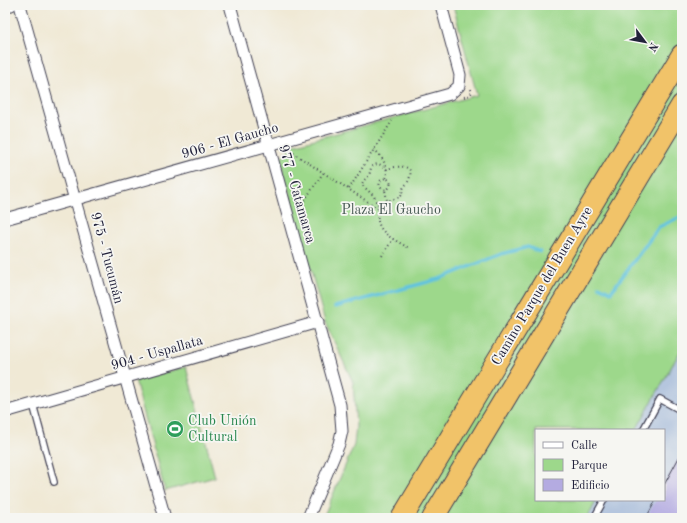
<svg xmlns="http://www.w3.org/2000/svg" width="687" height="523" font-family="'Old Standard TT',serif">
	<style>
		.industrial { fill: #b5c6de }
		.green { fill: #9dd88b; stroke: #607d63 }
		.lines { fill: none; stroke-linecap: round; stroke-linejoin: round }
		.stream { stroke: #61c3df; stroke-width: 3.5 }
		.building { fill: #b4abe1 }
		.lane-casing { stroke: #414052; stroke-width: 8 }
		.street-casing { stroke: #414052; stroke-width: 13 }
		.highway-casing { stroke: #414052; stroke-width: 23 }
		.path { stroke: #414052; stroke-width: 2; stroke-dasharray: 1 3; stroke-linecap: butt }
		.lane { stroke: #fff; stroke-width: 5.5 }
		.street { stroke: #fff; stroke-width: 11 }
		.highway { stroke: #f1c369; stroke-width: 21 }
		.labels { text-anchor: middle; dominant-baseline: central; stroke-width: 3.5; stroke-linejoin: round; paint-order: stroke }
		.street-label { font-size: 14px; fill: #22223b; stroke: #f6f6f2 }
		.park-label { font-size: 14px; fill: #475953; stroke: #f6f6f2 }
		.leisure-label { font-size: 14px; fill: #27864d; stroke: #f6f6f2; text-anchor: start }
	</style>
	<rect width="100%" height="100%" fill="#f6f6f2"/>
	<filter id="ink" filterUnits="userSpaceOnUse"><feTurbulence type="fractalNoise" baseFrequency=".025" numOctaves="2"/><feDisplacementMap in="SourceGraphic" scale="8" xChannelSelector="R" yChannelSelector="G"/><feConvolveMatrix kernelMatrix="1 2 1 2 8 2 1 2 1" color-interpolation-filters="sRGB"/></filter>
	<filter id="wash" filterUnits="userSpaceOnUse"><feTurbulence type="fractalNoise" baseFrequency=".012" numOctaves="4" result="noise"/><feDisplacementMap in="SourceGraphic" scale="16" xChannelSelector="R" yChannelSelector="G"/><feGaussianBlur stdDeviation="0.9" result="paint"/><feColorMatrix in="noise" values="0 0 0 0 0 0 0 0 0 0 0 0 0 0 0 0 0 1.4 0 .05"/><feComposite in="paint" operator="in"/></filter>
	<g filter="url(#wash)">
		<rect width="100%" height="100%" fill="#f0e9d5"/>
		<polygon class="industrial" points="682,348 682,518 587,518 597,500 664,500 664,430 636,430"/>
		<g class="green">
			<polygon points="453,5 682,5 682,348 636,430 536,430 536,500 597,500 587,518 323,518 354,445 356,426 353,382 325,322 280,159 293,145 477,95"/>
			<polygon points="186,367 215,477 165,491 135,380"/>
		</g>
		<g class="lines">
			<g class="stream">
				<polyline points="599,286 611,292 659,227 682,216"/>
				<polyline points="335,307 439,279 501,254 528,247 540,252"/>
			</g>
		</g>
		<g id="blocks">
			<polygon class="building" points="682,452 682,518 646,518 656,500 664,500 664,485"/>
		</g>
	</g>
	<g filter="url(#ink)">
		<use href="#blocks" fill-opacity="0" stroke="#414052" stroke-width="1"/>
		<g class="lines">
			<defs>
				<g id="lane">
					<polyline points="33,404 54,482"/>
					<polyline points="643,430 660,399 682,411"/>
					<polyline points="594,518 604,500"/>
				</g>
				<g id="street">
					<path d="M20 5C69 176 115 347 165 518"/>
					<polyline points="230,5 340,405 342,431 339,444 308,518"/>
					<polyline points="5,7 11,5"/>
					<polyline points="5,219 450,94 459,86 460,75 441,5"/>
					<polyline points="5,412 318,322"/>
				</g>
				<g id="highway">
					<polyline points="402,518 682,55"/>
					<polyline points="433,518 682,105"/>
				</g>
			</defs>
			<use href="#lane" class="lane-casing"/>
			<use href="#street" class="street-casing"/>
			<use href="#highway" class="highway-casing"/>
			<g class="path">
				<polyline points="464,97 470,95 472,92 470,87"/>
				<path d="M374 149C383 158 389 167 386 179"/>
				<polyline points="290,151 379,209"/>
				<circle cx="385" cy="184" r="5.5"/>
				<polyline points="349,189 392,121"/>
				<path d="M382 206 377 204 374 196 362 185C363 179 367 179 369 175 372 168 369 165 379 164L387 169C396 166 416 163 409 179 408 183 406 184 404 187 402 190 403 193 401 196 397 199 390 199 386 202"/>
				<polyline points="382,206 387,200 385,190"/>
				<path d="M379 209C372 231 393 239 409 248"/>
				<polyline points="298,210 323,173"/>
				<polyline points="382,256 393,239"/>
			</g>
			<use href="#lane" class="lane"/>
			<use href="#street" class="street"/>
			<use href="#highway" class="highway"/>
		</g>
	</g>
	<defs>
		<symbol id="stadium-disc" viewBox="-11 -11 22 22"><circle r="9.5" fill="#2e9e5b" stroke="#f6f6f2"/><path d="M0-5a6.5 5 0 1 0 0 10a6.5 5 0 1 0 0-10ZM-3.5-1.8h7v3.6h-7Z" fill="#fff"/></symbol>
	</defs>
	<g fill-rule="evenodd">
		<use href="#stadium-disc" x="165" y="419" width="20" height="20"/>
	</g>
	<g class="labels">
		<g class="street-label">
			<text transform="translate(230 141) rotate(-16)">906 - El Gaucho</text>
			<text transform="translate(297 194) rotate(74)">977 - Catamarca</text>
			<text transform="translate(107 258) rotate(75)">975 - Tucumán</text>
			<text transform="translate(542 286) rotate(-59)">Camino Parque del Buen Ayre</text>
			<text transform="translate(157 353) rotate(-16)">904 - Uspallata</text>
		</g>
		<g class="park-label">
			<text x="391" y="210">Plaza El Gaucho</text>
		</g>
		<g class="leisure-label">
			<text x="188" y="421">Club Unión<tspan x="188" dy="16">Cultural</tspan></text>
		</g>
	</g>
	<rect width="687" height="523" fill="none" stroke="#f6f6f2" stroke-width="20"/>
	<rect x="535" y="429" width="130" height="72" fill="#f6f6f2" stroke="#a1a1a9"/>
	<rect x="543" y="442" width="20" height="6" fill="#ffffff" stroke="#a1a1a9"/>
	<text x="571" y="449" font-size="12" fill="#22223b">Calle</text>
	<rect x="543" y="459" width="20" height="12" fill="#9dd88b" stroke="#a1a1a9"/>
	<text x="571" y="469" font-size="12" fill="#22223b">Parque</text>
	<rect x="543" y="479" width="20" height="12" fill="#b4abe1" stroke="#a1a1a9"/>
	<text x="571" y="489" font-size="12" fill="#22223b">Edificio</text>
	<g transform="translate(645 42) rotate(122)" stroke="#f6f6f2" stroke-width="3" paint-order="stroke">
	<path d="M0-3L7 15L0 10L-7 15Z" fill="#22223b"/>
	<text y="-6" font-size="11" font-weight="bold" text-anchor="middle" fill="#22223b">N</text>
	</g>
</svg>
